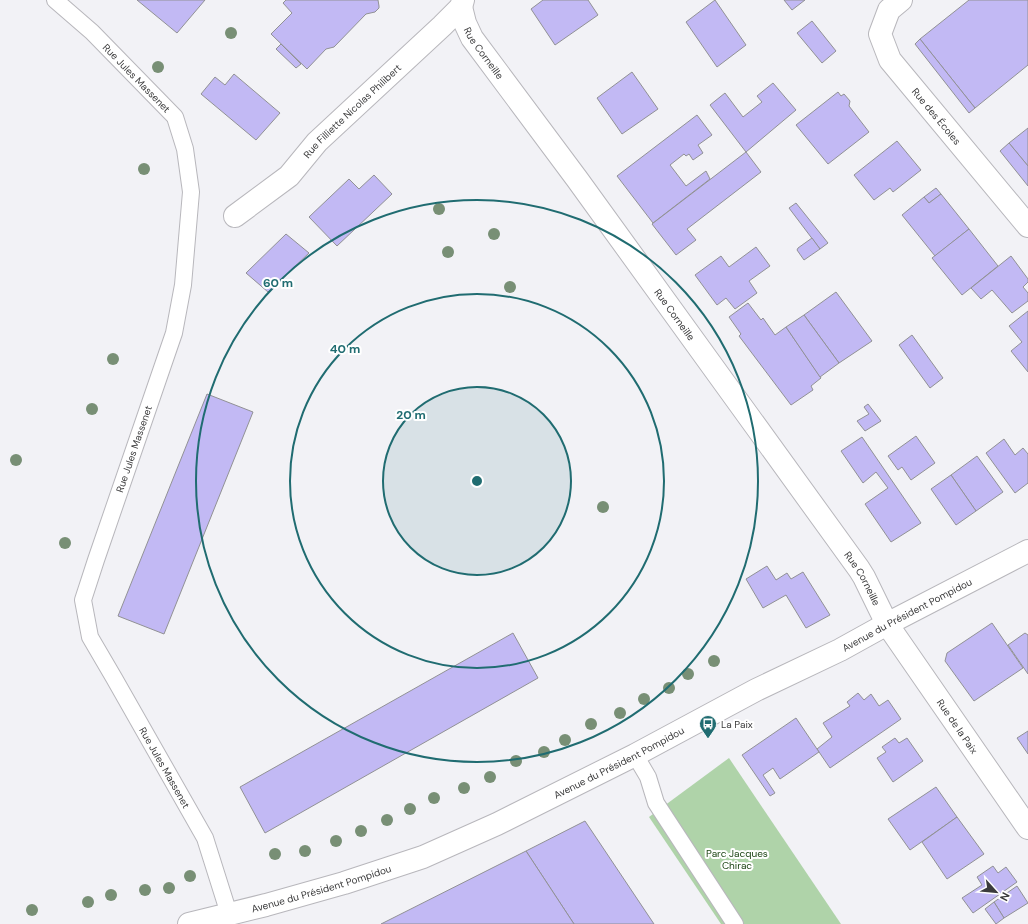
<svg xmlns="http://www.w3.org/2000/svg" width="1028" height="924" font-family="'DM Sans',sans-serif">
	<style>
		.green { fill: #afd3a9 }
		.building { fill: #c2b9f4; stroke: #919195 }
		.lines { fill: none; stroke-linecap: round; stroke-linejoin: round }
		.service-casing { stroke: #b8b7bc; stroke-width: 18 }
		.minor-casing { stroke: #b8b7bc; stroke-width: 24 }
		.tertiary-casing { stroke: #b8b7bc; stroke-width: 24 }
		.service { stroke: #fff; stroke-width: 16 }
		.minor { stroke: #fff; stroke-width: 22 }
		.tertiary { stroke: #fff; stroke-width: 22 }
		.tree { fill: #788f75 }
		.ring { fill: none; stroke: #206c71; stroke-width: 2 }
		.labels { text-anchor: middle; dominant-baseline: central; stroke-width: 4; stroke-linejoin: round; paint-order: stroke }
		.street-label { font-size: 10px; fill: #3b3b3c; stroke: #fff }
		.poi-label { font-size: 10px; fill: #3b3b3c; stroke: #fff; text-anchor: start }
		.park-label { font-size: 10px; fill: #143e0c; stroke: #fff }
		.centre { fill: #206c71; stroke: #fff; stroke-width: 2 }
		.ring-label { font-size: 12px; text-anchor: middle; font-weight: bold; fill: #206c71; stroke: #fff; stroke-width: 4; stroke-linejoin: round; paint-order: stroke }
	</style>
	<rect width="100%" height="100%" fill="#f2f2f6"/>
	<polygon class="green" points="729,758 841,924 721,924 649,817"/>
	<g class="building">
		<polygon points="137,0 205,0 177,33"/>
		<polygon points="286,0 378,0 379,6 379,8 375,12 366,14 334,47 326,49 307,69 271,34 292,13 283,3"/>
		<polygon points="543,0 588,0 598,15 555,45 531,9"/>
		<polygon points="715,0 746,45 717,67 686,22"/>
		<polygon points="784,0 805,0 792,10"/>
		<polygon points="969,0 1028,0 1028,65 975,108 920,39"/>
		<polygon points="812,21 836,51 822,63 797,33"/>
		<polygon points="920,39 975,108 969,113 915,44"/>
		<polygon points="281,44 301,64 296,68 276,49"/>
		<polygon points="632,72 658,109 622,134 597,98"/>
		<polygon points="234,74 280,113 256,140 201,94 215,77 225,85"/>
		<polygon points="773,83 796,110 746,152 710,105 725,93 743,117 762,102 757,96"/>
		<polygon points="838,92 841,96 844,94 850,101 849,106 869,132 828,164 796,125"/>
		<polygon points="697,115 712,135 698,145 703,153 693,160 689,154 686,156 684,154 670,165 686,186 706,171 710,179 653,223 617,176"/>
		<polygon points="1028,128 1028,166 1009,143"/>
		<polygon points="897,141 921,170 893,192 890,188 874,200 854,175"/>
		<polygon points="1009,143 1028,166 1028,186 1000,151"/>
		<polygon points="746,152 761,172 687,229 696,240 676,255 652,224"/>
		<polygon points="374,175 392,194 337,246 309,217 349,179 359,189"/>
		<polygon points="936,188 941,194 929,203 924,197"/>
		<polygon points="941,194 969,229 935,256 902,215 924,197 929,203"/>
		<polygon points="796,203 828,243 820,249 789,208"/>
		<polygon points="969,229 998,266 962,295 932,258"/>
		<polygon points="286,234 309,253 268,292 246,273"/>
		<polygon points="812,238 820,249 804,260 797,250 798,248"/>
		<polygon points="756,247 770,266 749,281 757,293 735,309 726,298 717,305 695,275 721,256 729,267"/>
		<polygon points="1011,256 1028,279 1028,282 1023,287 1028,293 1028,301 1012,313 992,290 981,299 971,288"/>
		<polygon points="836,292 872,341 839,363 804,315"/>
		<polygon points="748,303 761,320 763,318 775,335 786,327 821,378 811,386 813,390 791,405 739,336 741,334 729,317"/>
		<polygon points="1028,311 1028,372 1011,351 1022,342 1009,326"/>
		<polygon points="804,315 839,363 820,377 786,327"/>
		<polygon points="912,335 943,378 930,388 899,345"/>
		<polygon points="207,394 253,412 164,634 118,616"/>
		<polygon points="868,404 881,421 865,431 857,421 869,414 864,407"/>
		<polygon points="916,436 935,463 911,480 902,467 898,470 888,456"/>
		<polygon points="862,437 921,523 891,542 865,504 888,488 876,472 863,483 841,451"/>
		<polygon points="1004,439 1015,455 1023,448 1028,454 1028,483 1015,493 986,453"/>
		<polygon points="977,456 1003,492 976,511 951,475"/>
		<polygon points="951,475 976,511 956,525 931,489"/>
		<polygon points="767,566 776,580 787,573 791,579 803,572 830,615 806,628 786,595 763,608 746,579"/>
		<polygon points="992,623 1023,668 974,701 945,661 947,653"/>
		<polygon points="513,633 538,678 265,833 240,787"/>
		<polygon points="1025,633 1028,635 1028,674 1008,645"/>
		<polygon points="858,693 864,700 871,694 879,706 888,700 901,719 830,768 817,749 832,737 823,723 850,706 847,702"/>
		<polygon points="796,718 819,752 780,779 773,768 763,775 775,793 770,796 742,755"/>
		<polygon points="1028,731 1028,754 1017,738"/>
		<polygon points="895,738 899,743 907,738 923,761 893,782 877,758 886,752 882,747"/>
		<polygon points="936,787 957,817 910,850 888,819"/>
		<polygon points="957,817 984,854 947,879 922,842"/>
		<polygon points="585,821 654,924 574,924 526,851"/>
		<polygon points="526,851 574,924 381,924"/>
		<polygon points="993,866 998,873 1006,867 1017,882 973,913 962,898 982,885 977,877"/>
		<polygon points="1017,886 1028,903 1004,918 994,902"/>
		<polygon points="994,902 1004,918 996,924 985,909"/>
	</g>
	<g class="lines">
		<defs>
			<g id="service">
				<path id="s1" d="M55 0 92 32 175 117 185 149 191 192 183 285 174 333 96 560 83 600 90 637 114 678 205 838 229 914"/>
				<polyline points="635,755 648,777 656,803 735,924"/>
			</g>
			<g id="minor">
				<path id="s2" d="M901 0 889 10 880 34 890 60 1028 226"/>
				<path id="s3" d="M461 7 465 23 472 38 577 179 859 569 864 577 887 624 1028 828"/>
				<path id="s4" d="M235 216 289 176 317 142 442 26 461 7 463 0"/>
			</g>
			<g id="tertiary">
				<path id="s5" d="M189 924 266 905 344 883 423 857 497 824 635 755 756 690 840 650 887 624 1028 551"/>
			</g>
		</defs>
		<use href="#service" class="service-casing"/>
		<use href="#minor" class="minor-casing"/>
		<use href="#tertiary" class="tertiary-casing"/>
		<use href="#service" class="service"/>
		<use href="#minor" class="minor"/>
		<use href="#tertiary" class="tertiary"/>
	</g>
	<g class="tree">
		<circle cx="231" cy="33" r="6"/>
		<circle cx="158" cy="67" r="6"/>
		<circle cx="144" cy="169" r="6"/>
		<circle cx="439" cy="209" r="6"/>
		<circle cx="494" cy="234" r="6"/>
		<circle cx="448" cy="252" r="6"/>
		<circle cx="510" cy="287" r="6"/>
		<circle cx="113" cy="359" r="6"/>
		<circle cx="92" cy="409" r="6"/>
		<circle cx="16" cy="460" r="6"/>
		<circle cx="603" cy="507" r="6"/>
		<circle cx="65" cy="543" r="6"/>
		<circle cx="714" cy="661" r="6"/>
		<circle cx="688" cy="674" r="6"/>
		<circle cx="669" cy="688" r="6"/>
		<circle cx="644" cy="699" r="6"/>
		<circle cx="620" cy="713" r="6"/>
		<circle cx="591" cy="724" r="6"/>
		<circle cx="565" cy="740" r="6"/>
		<circle cx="544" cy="752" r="6"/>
		<circle cx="516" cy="761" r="6"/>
		<circle cx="490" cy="777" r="6"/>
		<circle cx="464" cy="788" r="6"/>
		<circle cx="434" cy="798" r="6"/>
		<circle cx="410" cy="809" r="6"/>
		<circle cx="387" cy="820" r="6"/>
		<circle cx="361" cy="831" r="6"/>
		<circle cx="336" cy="841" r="6"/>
		<circle cx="305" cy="851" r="6"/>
		<circle cx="275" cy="854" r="6"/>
		<circle cx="190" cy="876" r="6"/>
		<circle cx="169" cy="888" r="6"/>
		<circle cx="145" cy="890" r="6"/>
		<circle cx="111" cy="895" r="6"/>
		<circle cx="88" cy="902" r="6"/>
		<circle cx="32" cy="910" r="6"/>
	</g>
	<circle cx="477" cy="481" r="94" fill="#206c71" fill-opacity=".12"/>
	<g class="ring">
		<circle cx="477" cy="481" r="94"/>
		<circle cx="477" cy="481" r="187"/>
		<circle cx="477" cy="481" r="281"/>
	</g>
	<defs>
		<symbol id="bus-pin" viewBox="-11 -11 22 30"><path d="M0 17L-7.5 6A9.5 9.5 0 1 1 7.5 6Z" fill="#206c71" stroke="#fff"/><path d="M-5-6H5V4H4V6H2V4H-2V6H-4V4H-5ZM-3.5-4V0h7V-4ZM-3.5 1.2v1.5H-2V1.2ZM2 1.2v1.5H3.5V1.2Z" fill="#fff"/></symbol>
	</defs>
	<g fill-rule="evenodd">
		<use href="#bus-pin" x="698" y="714" width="20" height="27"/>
	</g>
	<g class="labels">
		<g class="street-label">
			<text stroke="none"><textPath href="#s3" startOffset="52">Rue Corneille</textPath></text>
			<text stroke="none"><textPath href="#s1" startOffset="113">Rue Jules Massenet</textPath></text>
			<text stroke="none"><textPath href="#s4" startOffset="158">Rue Filliette Nicolas Philibert</textPath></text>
			<text stroke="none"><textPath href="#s2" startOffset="142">Rue des Écoles</textPath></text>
			<text stroke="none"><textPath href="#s3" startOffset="376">Rue Corneille</textPath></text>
			<text transform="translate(134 449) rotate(-71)">Rue Jules Massenet</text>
			<text stroke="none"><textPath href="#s3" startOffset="700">Rue Corneille</textPath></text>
			<text stroke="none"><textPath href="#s5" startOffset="785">Avenue du Président Pompidou</textPath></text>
			<text stroke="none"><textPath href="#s3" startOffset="876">Rue de la Paix</textPath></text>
			<text stroke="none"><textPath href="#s5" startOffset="461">Avenue du Président Pompidou</textPath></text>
			<text stroke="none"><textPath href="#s1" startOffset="857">Rue Jules Massenet</textPath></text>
			<text stroke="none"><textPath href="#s5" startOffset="137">Avenue du Président Pompidou</textPath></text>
		</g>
		<g class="poi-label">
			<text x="721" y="724">La Paix</text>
		</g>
		<g class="park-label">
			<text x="737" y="853">Parc Jacques<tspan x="737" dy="12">Chirac</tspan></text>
		</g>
	</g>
	<circle cx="477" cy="481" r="6" class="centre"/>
	<g class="ring-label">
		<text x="278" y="287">60 m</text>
		<text x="345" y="353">40 m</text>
		<text x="411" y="419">20 m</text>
	</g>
	<g transform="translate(996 892) rotate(117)" stroke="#ffffff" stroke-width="3" paint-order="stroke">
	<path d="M0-3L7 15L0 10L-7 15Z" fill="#3b3b3c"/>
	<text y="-6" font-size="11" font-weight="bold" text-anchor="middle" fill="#3b3b3c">N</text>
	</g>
</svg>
